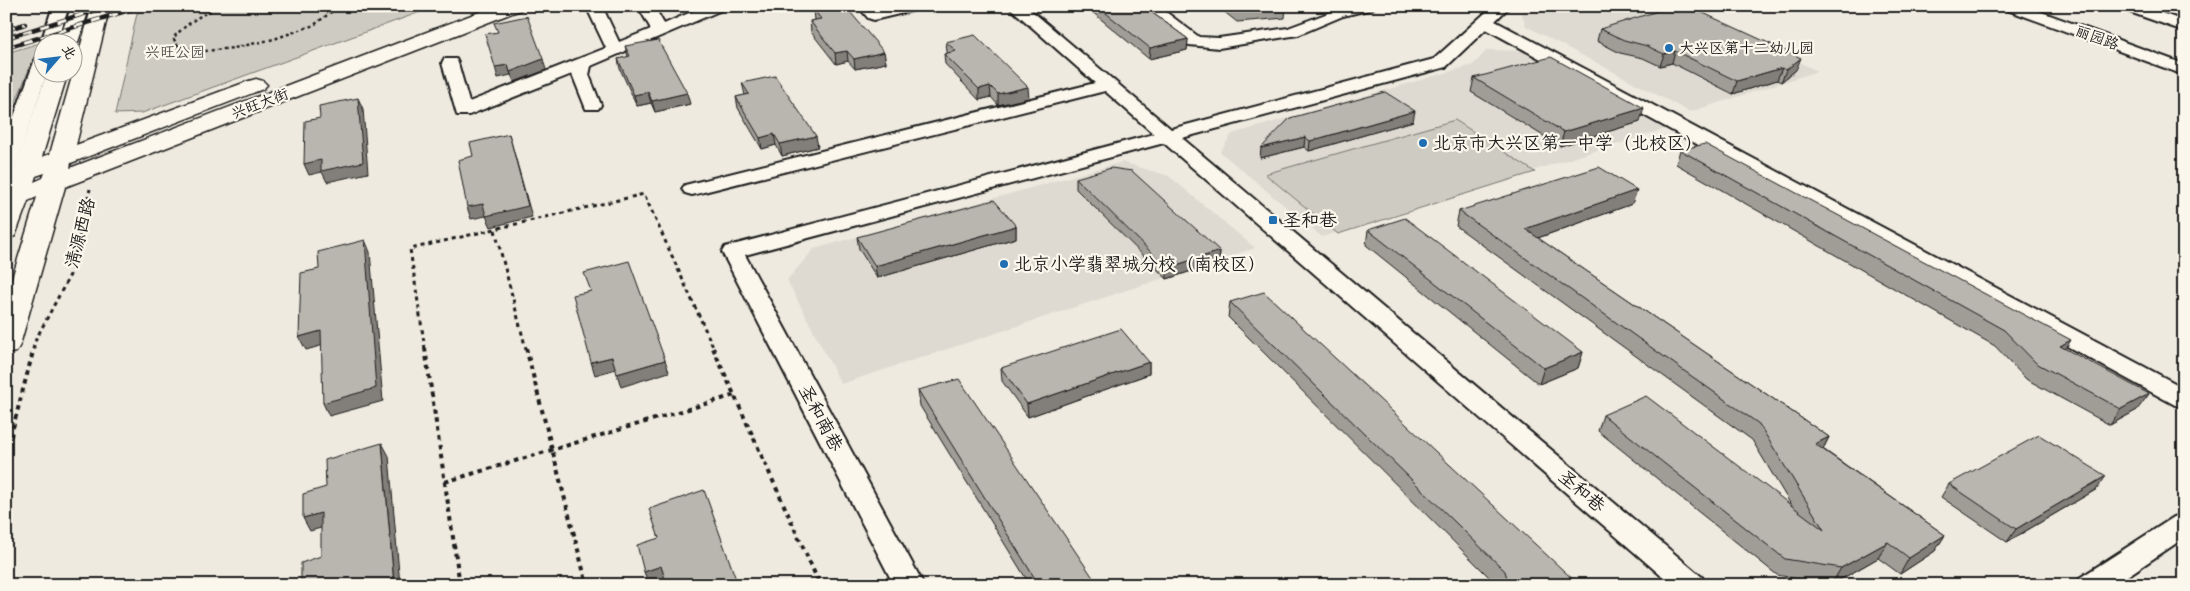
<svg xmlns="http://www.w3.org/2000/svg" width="2190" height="591" font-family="Caveat,'LXGW WenKai TC',sans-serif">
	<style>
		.built { fill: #dedad1 }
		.green { fill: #ceccc2; stroke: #75746f }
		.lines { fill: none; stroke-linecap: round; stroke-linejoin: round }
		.minor-casing { stroke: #1c1c1c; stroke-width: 4 }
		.major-casing { stroke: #1c1c1c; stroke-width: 3 }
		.path-far2 { stroke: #1c1c1c; stroke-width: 2.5; stroke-dasharray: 3 3; stroke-linecap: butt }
		.path-far1 { stroke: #1c1c1c; stroke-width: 3; stroke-dasharray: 4 4; stroke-linecap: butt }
		.path { stroke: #1c1c1c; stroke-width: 4; stroke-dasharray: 4.5 4.5; stroke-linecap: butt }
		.minor { fill: #fbf7ec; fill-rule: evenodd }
		.major { fill: #fbf7ec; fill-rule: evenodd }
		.rail-casing { stroke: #1c1c1c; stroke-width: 4.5 }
		.rail { stroke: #fbf7ec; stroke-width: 3; stroke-dasharray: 9; stroke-linecap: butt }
		.wall { fill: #9f9d96; stroke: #1c1c1c }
		.shaded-wall { fill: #827f7a; stroke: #1c1c1c }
		.building { fill: #b9b6af; stroke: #1c1c1c }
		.poi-dot { fill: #1f6fb2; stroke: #fbf7ec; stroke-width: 2 }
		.labels { text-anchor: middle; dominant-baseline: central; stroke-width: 4.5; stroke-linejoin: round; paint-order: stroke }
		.far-street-label { font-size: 15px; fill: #1c1c1c; stroke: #fbf7ec }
		.far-poi-label { font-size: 15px; fill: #1c1c1c; stroke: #fbf7ec; text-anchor: start }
		.far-park-label { font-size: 15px; fill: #51514e; stroke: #fbf7ec }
		.poi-label { font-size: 18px; fill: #1c1c1c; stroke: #fbf7ec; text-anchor: start }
		.street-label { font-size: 18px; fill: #1c1c1c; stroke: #fbf7ec }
	</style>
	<rect width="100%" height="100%" fill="#eeeadf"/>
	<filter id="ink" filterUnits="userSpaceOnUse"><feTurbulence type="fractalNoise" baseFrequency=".02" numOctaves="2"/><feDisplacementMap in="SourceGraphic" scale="10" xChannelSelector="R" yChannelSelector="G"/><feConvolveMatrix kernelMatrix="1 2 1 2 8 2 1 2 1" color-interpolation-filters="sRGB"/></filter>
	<g filter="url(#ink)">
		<g class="built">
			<polygon points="1529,6 1676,6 1818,71 1690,112 1526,26 1521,12"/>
			<polygon points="1487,50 1529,51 1668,128 1322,237 1220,152 1232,134 1473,65"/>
			<polygon points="1122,162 1169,176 1255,248 841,384 787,280 814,249"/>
		</g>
		<g class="green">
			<polygon points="157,6 437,6 142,113 115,114 137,13"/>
			<polygon points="40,43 11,113 6,116 6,53"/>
			<polygon points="1455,120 1535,172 1338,234 1265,174"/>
		</g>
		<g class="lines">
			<defs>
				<g id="minor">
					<polygon points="53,6 69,6 57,42 42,42 42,44 41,42"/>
					<polygon points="586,6 602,6 619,42 651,29 638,6 654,6 664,24 705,6 727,6 724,9 591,66 589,75 601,105 598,109 586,109 572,74 469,115 457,115 442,63 444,59 456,59 458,63 469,102 606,48"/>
					<polygon points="858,6 875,6 878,10 893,6 923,6 920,9 874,20 868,18"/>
					<polygon points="1008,6 1026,6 1171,129 1434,59 1493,6 1510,6 1495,21 2184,388 2184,407 2175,405 1486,29 1446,67 1182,138 1702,577 1707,585 1672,585 1164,143 745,255 924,585 894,585 722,252 725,247 1154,134 1105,91 692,195 685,193 682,189 685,185 1095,83"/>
					<polygon points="1140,6 1158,6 1199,37 1219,38 1288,28 1347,6 1375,6 1372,9 1343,16 1298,35 1219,48 1189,45"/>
					<polygon points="2002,6 2025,6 2184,64 2184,75 2005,9"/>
					<polygon points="2118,6 2142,6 2184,21 2184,31 2121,9"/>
					<polygon points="2174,6 2184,6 2184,12"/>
					<polygon points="42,57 42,72 47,72 16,166 13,170 6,172 6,138 34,62 36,58"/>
					<polygon points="2184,514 2184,538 2114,585 2076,585 2081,577 2174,517"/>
				</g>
				<g id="major">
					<polygon points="72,6 90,6 78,42 72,47 72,42 58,42"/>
					<path d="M92 6H110L76 145 249 81 256 79 263 81 267 85 263 89 71 163 70 168 495 6H522L520 10 65 187 20 345 16 352 6 354V298L37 197 28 201 15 236 6 239V192L9 186H6V171L15 167 47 72H68L42 157 50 154ZM45 173 43 178 34 182 36 176Z"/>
				</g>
			</defs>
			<use href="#minor" class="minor-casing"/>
			<use href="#major" class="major-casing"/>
			<path class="path-far2" d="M222 6C203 13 187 23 173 38L179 47 205 51 234 48 274 39 314 25 339 6"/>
			<g class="path-far1">
				<polyline points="495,230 526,349"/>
				<polyline points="33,349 36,339 71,273 90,189"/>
				<polyline points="425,349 410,249 644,194 714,349"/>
			</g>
			<g class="path">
				<polyline points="425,348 460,585"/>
				<polyline points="526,348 587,585"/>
				<polyline points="713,348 820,585"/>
				<polyline points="6,454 34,348"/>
				<polyline points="445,482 735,395"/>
			</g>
			<use href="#minor" class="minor"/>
			<use href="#major" class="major"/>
			<defs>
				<g id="rail">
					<polyline points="6,30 25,24"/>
					<polyline points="6,38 109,6"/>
					<polyline points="6,48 142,6"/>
				</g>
			</defs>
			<use href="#rail" class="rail-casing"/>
			<use href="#rail" class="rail"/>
		</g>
		<g class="wall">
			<polygon points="1085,6 1143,6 1188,39 1187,50 1149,59"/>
			<polygon points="1217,6 1286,6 1285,18 1237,22"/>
			<polygon points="814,10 884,52 886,63 855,69 848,61 836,64 811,32 810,21 815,20"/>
			<polygon points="1600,29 1796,70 1781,82 1777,80 1733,94 1672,63 1660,66 1643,58 1620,53 1597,41"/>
			<polygon points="946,42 1029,98 998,105 991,97 979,100 945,64 944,54 948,53 947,52"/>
			<polygon points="625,46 690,104 655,112 651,103 637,106 620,69 618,59 628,57"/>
			<polygon points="1474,78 1640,122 1560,146 1471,92"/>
			<polygon points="742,83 818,147 782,156 776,145 762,149 738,108 736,97 745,95"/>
			<polygon points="1290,118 1413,121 1309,151 1304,147 1260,158"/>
			<polygon points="1680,150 2065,349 2137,410 2110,425 2026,379 1995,346 1676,164"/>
			<polygon points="1076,178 1220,251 1219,262 1167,279 1076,189"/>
			<polygon points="1632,204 1538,238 1829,437 1823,449 1945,535 1935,551 1900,574 1878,558 1831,585 1777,575 1598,431 1603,415 1791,505 1752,440 1456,226 1459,211"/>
			<polygon points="1016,226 1016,238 877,278 859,249 857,237"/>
			<polygon points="1368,230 1583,352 1578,368 1539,384 1366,245"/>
			<polygon points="1230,302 1579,585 1497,585 1228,317"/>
			<polygon points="1149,362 1149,374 1028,417 1002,381 1001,368"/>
			<polygon points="918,390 1098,585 1030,585 920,406"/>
			<polygon points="1949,484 2097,489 2007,542 1941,497"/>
		</g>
		<g class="shaded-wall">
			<polygon points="1188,39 1187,50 1149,59 1150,48"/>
			<polygon points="847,51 848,61 836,64 835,53"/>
			<polygon points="1675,51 1672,63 1660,66 1664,54"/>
			<polygon points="884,52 886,63 855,69 854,59"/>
			<polygon points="1801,58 1796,70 1781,82 1786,70"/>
			<polygon points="543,59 546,70 514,82 510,72"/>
			<polygon points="508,65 511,75 498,78 495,67"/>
			<polygon points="1782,68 1777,80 1733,94 1737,81"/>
			<polygon points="990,86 991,97 979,100 979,89"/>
			<polygon points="1028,87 1029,98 998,105 998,94"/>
			<polygon points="648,92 651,103 637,106 634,95"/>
			<polygon points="687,93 690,104 655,112 652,101"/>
			<polygon points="358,98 363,109 368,173 327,182 322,172 309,175 304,164"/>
			<polygon points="1644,108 1640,122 1560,146 1564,132"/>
			<polygon points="1415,111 1413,121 1309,151 1310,141"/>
			<polygon points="509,134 532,217 491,227 486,216 471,219 467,207"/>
			<polygon points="774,134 776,145 762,149 760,138"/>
			<polygon points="816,136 818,147 782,156 780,144"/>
			<polygon points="1305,137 1304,147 1260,158 1261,148"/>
			<polygon points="1637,190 1632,204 1521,244 1525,229"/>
			<polygon points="1016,226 1016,238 877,278 875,266"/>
			<polygon points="365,240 370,252 383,401 329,416 323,403"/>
			<polygon points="1220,251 1219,262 1167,279 1167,268"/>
			<polygon points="321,331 327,344 306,350 299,337"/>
			<polygon points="2071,340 2061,356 2060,346"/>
			<polygon points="1583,352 1578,368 1539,384 1544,368"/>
			<polygon points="612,357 616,369 595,375 591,362"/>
			<polygon points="665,360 669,372 621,387 617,374"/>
			<polygon points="1149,362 1149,374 1028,417 1027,404"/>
			<polygon points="2149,394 2137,410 2110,425 2121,409"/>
			<polygon points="1829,437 1821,453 1815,444"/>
			<polygon points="382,443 389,456 400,585 394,585"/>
			<polygon points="2106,476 2097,489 2007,542 2016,529"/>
			<polygon points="321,513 328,526 310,531 303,518"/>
			<polygon points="1945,535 1935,551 1900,574 1909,558"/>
			<polygon points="1888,542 1878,558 1831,585 1841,568"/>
			<polygon points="661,566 666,580 651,585 649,585 644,572"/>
		</g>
		<g class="building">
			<polygon points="833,6 845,6 884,52 854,59 847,51 835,53 810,21 821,19 814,10"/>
			<polygon points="1097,6 1143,6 1188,39 1150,48"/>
			<polygon points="1674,6 1688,6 1801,58 1786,70 1782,68 1737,81 1675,51 1664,54 1647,46 1624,40 1600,29"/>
			<polygon points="527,16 543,59 510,72 508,65 495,67 485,34 498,32 494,23"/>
			<polygon points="975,35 1028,87 998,94 990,86 979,89 944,54 956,51 946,42"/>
			<polygon points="658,40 687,93 652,101 648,92 634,95 618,59 630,56 625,46"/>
			<polygon points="1551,57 1644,108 1564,132 1474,78"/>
			<polygon points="775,76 816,136 780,144 774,134 760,138 736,97 749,94 742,83"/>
			<polygon points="1385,92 1415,111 1310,141 1305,137 1261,148 1290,118"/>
			<polygon points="358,98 363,162 321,171 321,160 304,164 305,121 320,118 319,106"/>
			<polygon points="509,134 528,206 486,216 483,204 467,207 458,160 473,156 470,143"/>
			<polygon points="1705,144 2071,340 2060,346 2149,394 2121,409 2036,363 2004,330 1680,150"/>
			<polygon points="1599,167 1637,190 1525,229 1829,437 1815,444 1945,535 1909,558 1888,542 1841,568 1785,559 1603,415 1646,396 1824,530 1759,424 1459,211"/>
			<polygon points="1111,168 1132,171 1220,251 1167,268 1076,178"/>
			<polygon points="994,200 1016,226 875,266 857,237"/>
			<polygon points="1405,218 1583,352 1544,368 1368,230"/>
			<polygon points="365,240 376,388 323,403 321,331 299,337 301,273 319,269 318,252"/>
			<polygon points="629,261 665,360 617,374 612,357 591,362 573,295 591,291 584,273"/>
			<polygon points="1264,292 1579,585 1509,585 1505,571 1230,302"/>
			<polygon points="1121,329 1149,362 1027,404 1001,368"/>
			<polygon points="959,379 1098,585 1039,585 918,390"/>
			<polygon points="2039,435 2106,476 2016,529 1949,484"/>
			<polygon points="382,443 394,585 301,585 301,563 321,556 321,513 303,518 303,494 326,487 325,460"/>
			<polygon points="704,490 738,585 667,585 661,566 644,572 637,545 659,538 649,509"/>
		</g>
	</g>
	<g class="poi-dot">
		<circle cx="1669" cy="48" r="5"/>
		<circle cx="1423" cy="143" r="5"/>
		<rect x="1268" y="215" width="10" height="10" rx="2.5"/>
		<circle cx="1004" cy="264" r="5"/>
	</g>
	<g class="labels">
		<g class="far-street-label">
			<text transform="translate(2097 38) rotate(20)">丽园路</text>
			<text transform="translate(260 104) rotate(-21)">兴旺大街</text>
		</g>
		<g class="far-poi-label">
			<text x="1679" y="48">大兴区第十二幼儿园</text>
		</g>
		<g class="far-park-label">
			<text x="175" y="52">兴旺公园</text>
		</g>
		<g class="poi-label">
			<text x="1433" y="143">北京市大兴区第一中学（北校区）</text>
			<text x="1283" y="220">圣和巷</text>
			<text x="1014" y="264">北京小学翡翠城分校（南校区）</text>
		</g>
		<g class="street-label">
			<text transform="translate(80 233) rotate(-76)">清源西路</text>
			<text transform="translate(821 418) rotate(62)">圣和南巷</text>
			<text transform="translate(1582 491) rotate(40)">圣和巷</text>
		</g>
	</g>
	<rect width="2190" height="591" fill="none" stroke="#fbf7ec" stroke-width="25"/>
	<rect x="12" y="12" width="2165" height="566" fill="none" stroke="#1c1c1c" stroke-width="2" filter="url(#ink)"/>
	<g transform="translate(58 58) rotate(62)"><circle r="24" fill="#fbf7ec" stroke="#a29f99"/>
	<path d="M0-4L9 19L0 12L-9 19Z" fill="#1f6fb2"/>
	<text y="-8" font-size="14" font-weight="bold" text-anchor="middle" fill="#1c1c1c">北</text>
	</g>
</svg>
